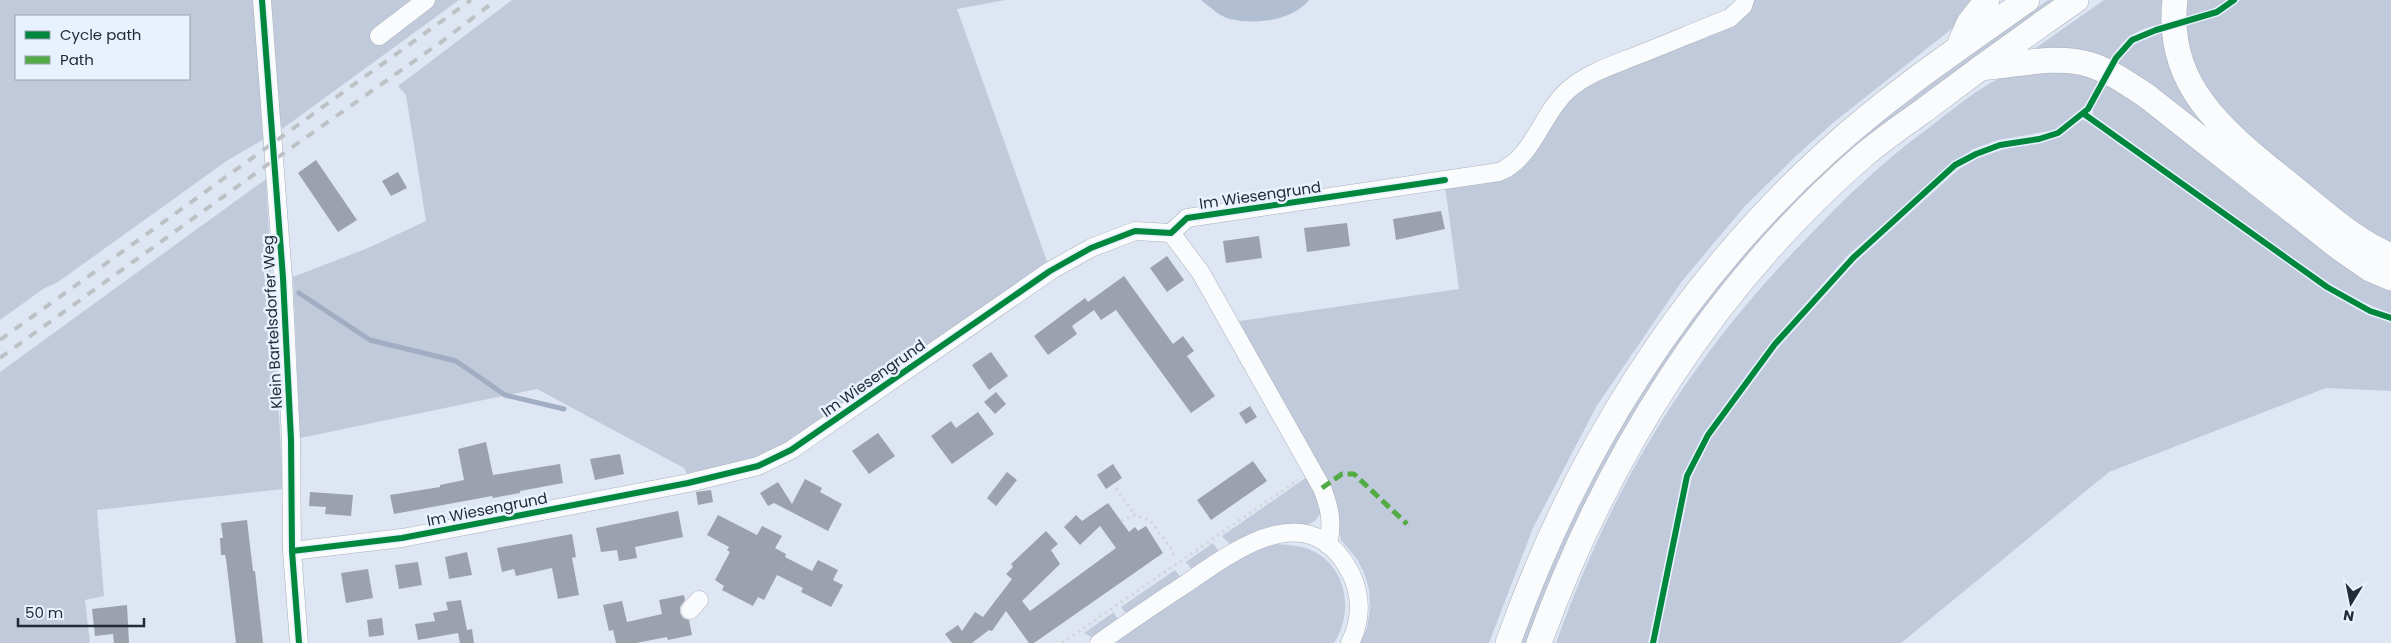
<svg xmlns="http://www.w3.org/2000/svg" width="2391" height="643" font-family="Poppins,sans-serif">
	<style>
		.green { fill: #c0cadb; fill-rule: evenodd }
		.forest { fill: #b2bfd3 }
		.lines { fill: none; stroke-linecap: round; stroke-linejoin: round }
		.stream { stroke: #a0adc3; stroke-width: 5 }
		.building { fill: #9ca2ad }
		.minor-casing { stroke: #a9b0bb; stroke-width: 19 }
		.highway-casing { stroke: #a9b0bb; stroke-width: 26 }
		.path { stroke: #d3d5da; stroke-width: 3; stroke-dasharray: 2.5 4; stroke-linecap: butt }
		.minor { stroke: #fafbfd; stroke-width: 18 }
		.highway { stroke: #fafbfd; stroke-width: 25 }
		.rail { stroke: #bec1c4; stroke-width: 4; stroke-dasharray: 9 9; stroke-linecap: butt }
		.quiet { stroke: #53ab45; stroke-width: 5; stroke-dasharray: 10 5; stroke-linecap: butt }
		.cycleway-casing { stroke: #e8f1fe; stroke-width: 9 }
		.cycleway { stroke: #00873e; stroke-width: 6 }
		.labels { text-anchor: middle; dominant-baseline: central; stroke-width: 5; stroke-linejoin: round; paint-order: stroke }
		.street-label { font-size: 15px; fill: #232b37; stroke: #e8f1fe }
	</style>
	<rect width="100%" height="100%" fill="#dee6f4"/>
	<g class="green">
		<path d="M0 0H255L266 138 228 160 58 282 43 289 0 320ZM16 16H189V79H16Z"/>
		<polygon points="270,0 459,0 282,129 278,106"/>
		<polygon points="512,0 1005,0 957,9 1049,267 789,446 756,460 689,478 684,468 537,389 300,438 293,277 368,248 426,221 406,95 398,86"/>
		<polygon points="1750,0 1978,0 1963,20 1834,122 1797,155 1745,206 1682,281 1596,407 1533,528 1489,643 1360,643 1367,628 1370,608 1369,589 1364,573 1357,559 1341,540 1331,492 1233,322 1459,289 1445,186 1505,177 1573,92"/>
		<polygon points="2048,0 2060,0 1878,133 1625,429 1599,475 1560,559 1528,643 1519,643 1552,557 1618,425 1710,291 1771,221 1823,171 1871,129 1919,93"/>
		<path d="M2104 0H2169L2167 13 2232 146 2152 91 2033 50ZM2155 26 2156 34C2141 39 2129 46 2119 59L2113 56C2121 41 2138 28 2155 26Z"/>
		<polygon points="2181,0 2229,0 2211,10 2189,16 2189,24 2219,16 2240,0 2391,0 2391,249 2242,137 2196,81"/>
		<path d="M2036 68 2105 77 2391 286V314L2349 296 2317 275 2093 115V105L2104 86 2098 83 2082 111 2055 130 1998 140 1973 149 1954 162 1848 255 1772 341 1704 433 1683 475 1648 643H1556C1613 484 1688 360 1806 239 1843 200 1882 162 1926 130 1947 114 1969 95 1992 82 2006 75 2021 72 2036 68Z"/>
		<polygon points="2082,120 2088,121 2326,290 2369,313 2391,322 2391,391 2326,388 2109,472 1901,643 1657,643 1692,476 1711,437 1779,347 1857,261 1958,170 1978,158 2001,150 2061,136"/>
		<polygon points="266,179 283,489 97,510 104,596 85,600 90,643 0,643 0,372"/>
		<polygon points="1307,477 1321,503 1320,514 1315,521 1307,525 1274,525 1258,530 1231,545 1222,536"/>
		<polygon points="1213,543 1220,553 1193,571 1186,562"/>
		<path d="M1278 544C1291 545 1303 546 1315 552 1348 570 1353 614 1334 643H1111L1253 548Z"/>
		<polygon points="1175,570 1182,579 1128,616 1121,607"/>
		<polygon points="1114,612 1119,623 1095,639 1084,633"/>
	</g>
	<path class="forest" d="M1201 0H1309C1292 21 1255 25 1230 19 1220 17 1209 6 1201 0Z"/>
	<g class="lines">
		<polyline class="stream" points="299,293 370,340 456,361 505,395 564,409"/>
	</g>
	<g class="building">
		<polygon points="316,160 357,220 338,232 298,173"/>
		<polygon points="398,172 407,188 391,196 382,181"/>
		<polygon points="1441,211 1445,229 1396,240 1393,219"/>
		<polygon points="1347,223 1350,246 1307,252 1304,228"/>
		<polygon points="1259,236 1262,258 1226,263 1223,241"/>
		<polygon points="1167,256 1184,280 1167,292 1150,268"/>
		<polygon points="1124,276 1173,344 1183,336 1194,351 1187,356 1215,396 1191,413 1116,310 1101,320 1094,310 1072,326 1077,334 1048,355 1034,336 1085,298 1088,302"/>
		<polygon points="991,352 1008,376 989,390 972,365"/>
		<polygon points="996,392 1006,404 995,414 984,402"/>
		<polygon points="1250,406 1257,417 1246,424 1239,413"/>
		<polygon points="978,412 994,434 952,464 931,436 951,421 956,428"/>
		<polygon points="878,433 895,456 869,474 852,451"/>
		<polygon points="486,442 493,475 560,464 563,483 520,491 520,493 493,498 492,496 394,514 390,495 440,487 440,485 464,480 458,449"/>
		<polygon points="620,454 624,474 595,480 590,459"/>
		<polygon points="1253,461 1267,481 1211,520 1197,500"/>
		<polygon points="1113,464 1122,478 1106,489 1097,475"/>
		<polygon points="1007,472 1017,480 996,506 987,498"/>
		<polygon points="805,479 822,488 820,492 842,504 828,531 774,503 768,506 760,493 778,482 792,504"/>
		<polygon points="711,490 713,502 698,505 696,492"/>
		<polygon points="310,492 353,495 351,516 325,514 326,507 309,506"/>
		<polygon points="1108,503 1129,532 1135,527 1138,531 1146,526 1163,553 1034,643 1029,643 1006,611 992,631 989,630 972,643 952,643 945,634 958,625 962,631 975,612 983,617 1012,579 1006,574 1013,567 1011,564 1046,531 1058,544 1051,550 1060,564 1022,601 1030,611 1116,548 1100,526 1080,545 1064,527 1076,515 1082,521"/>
		<polygon points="678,511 683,537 635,547 637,558 619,561 617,550 601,552 596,528"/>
		<polygon points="718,515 757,535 762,526 782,536 775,548 786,554 785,557 812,571 818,560 838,570 833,580 843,585 831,607 801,592 803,588 777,575 764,600 758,597 753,606 722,590 724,586 715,580 730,552 727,550 729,547 707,535"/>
		<polygon points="247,520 253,571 255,571 263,643 236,643 226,559 225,555 221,555 220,538 223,538 221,523"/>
		<polygon points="572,534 576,557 572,558 579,595 558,599 552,568 516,576 514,569 502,572 497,548"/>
		<polygon points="467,552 472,575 449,579 445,557"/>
		<polygon points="418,562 422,585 399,589 395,565"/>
		<polygon points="368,569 373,598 346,603 341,573"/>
		<polygon points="684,595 685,600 680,607 680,613 683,618 689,620 692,635 668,640 667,637 636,643 616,643 613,630 609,631 603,605 622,601 627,622 662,614 659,600"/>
		<polygon points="461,600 467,630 472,629 474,643 460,643 458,633 418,640 415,624 435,621 433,613 448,610 446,602"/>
		<polygon points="127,605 129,643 114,643 113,634 95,636 92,609"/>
		<polygon points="382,618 384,635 369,637 367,620"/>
	</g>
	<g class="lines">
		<defs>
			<g id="minor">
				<polyline points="262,0 283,278 291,440 292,551 299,643"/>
				<polyline points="379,36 426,0"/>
				<path d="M1171 233 1201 273 1322 488C1330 508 1333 523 1328 545"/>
				<path d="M292 551 402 538 688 483 758 466 791 450 1050 271 1091 248 1135 231 1171 233 1187 218 1499 172C1533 158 1541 115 1567 91 1587 73 1613 65 1638 55 1669 43 1699 30 1730 18L1743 6 1745 0"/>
				<polyline points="690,610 699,600"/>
				<path d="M1099 643C1127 623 1155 604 1184 585 1232 552 1307 494 1349 570 1362 593 1362 620 1350 643"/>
			</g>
			<g id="highway">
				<path d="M2175 0C2164 91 2233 138 2295 189 2325 213 2355 241 2391 256"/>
				<polyline points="1961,41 1969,23 1987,0"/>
				<path d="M1981 68C2018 65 2056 54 2091 65 2112 72 2130 85 2148 97L2341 249 2370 269 2391 278"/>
				<path d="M1508 643C1574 456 1680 285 1828 151 1889 95 1959 48 2027 0"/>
				<path d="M1539 643C1607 456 1713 286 1864 155 1883 139 1903 125 1923 111 1973 73 2024 36 2076 0"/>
			</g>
		</defs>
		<use href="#minor" class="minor-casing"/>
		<use href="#highway" class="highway-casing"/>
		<g class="path">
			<polyline points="1116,488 1135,515"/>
			<polyline points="1121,521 1135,515 1150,520 1172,550 1174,558"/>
			<polyline points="1062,643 1298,480"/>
		</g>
		<use href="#minor" class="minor"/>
		<use href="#highway" class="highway"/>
		<g class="rail">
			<polyline points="0,340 471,0"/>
			<polyline points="0,358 274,160 444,40 496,0"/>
		</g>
		<polyline class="quiet" points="1322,488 1342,474 1354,474 1407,524"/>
		<defs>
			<g id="cycleway">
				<polyline points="262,0 283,278 291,440 292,551 299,643"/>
				<polyline points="2084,114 2327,287 2370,311 2391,318"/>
				<polyline points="292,551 402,538 688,483 758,466 791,450 1050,271 1091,248 1135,231 1171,233 1187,218 1445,180"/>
				<polyline points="1653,643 1687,476 1708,435 1775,344 1853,258 1955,165 1976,154 2000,145 2039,139 2058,133 2088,109 2116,58 2132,40 2156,30 2217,12 2234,0"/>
			</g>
		</defs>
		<use href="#cycleway" class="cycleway-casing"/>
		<use href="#cycleway" class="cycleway"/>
	</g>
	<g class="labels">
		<g class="street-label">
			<text transform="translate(1260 195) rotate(-8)">Im Wiesengrund</text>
			<text transform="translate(272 322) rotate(-93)">Klein Bartelsdorfer Weg</text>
			<text transform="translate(873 378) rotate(-35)">Im Wiesengrund</text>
			<text transform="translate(487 509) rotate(-11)">Im Wiesengrund</text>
		</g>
	</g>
	<rect x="15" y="15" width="175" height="65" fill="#e8f1fe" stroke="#99a2ae"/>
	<rect x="25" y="31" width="25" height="8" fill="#00873e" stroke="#99a2ae"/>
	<text x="60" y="40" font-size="15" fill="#232b37">Cycle path</text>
	<rect x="25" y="56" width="25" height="8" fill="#53ab45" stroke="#99a2ae"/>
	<text x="60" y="65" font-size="15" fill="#232b37">Path</text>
	<g transform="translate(2351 603) rotate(190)" stroke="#e8f1fe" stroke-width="4" paint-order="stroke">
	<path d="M0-4L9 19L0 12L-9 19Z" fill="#232b37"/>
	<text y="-8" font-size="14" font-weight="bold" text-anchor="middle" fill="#232b37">N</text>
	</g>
	<path d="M18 618v8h126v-8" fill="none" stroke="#232b37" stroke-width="2.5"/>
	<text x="25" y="618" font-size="15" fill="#232b37" stroke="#e8f1fe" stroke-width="4" paint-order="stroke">50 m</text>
</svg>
